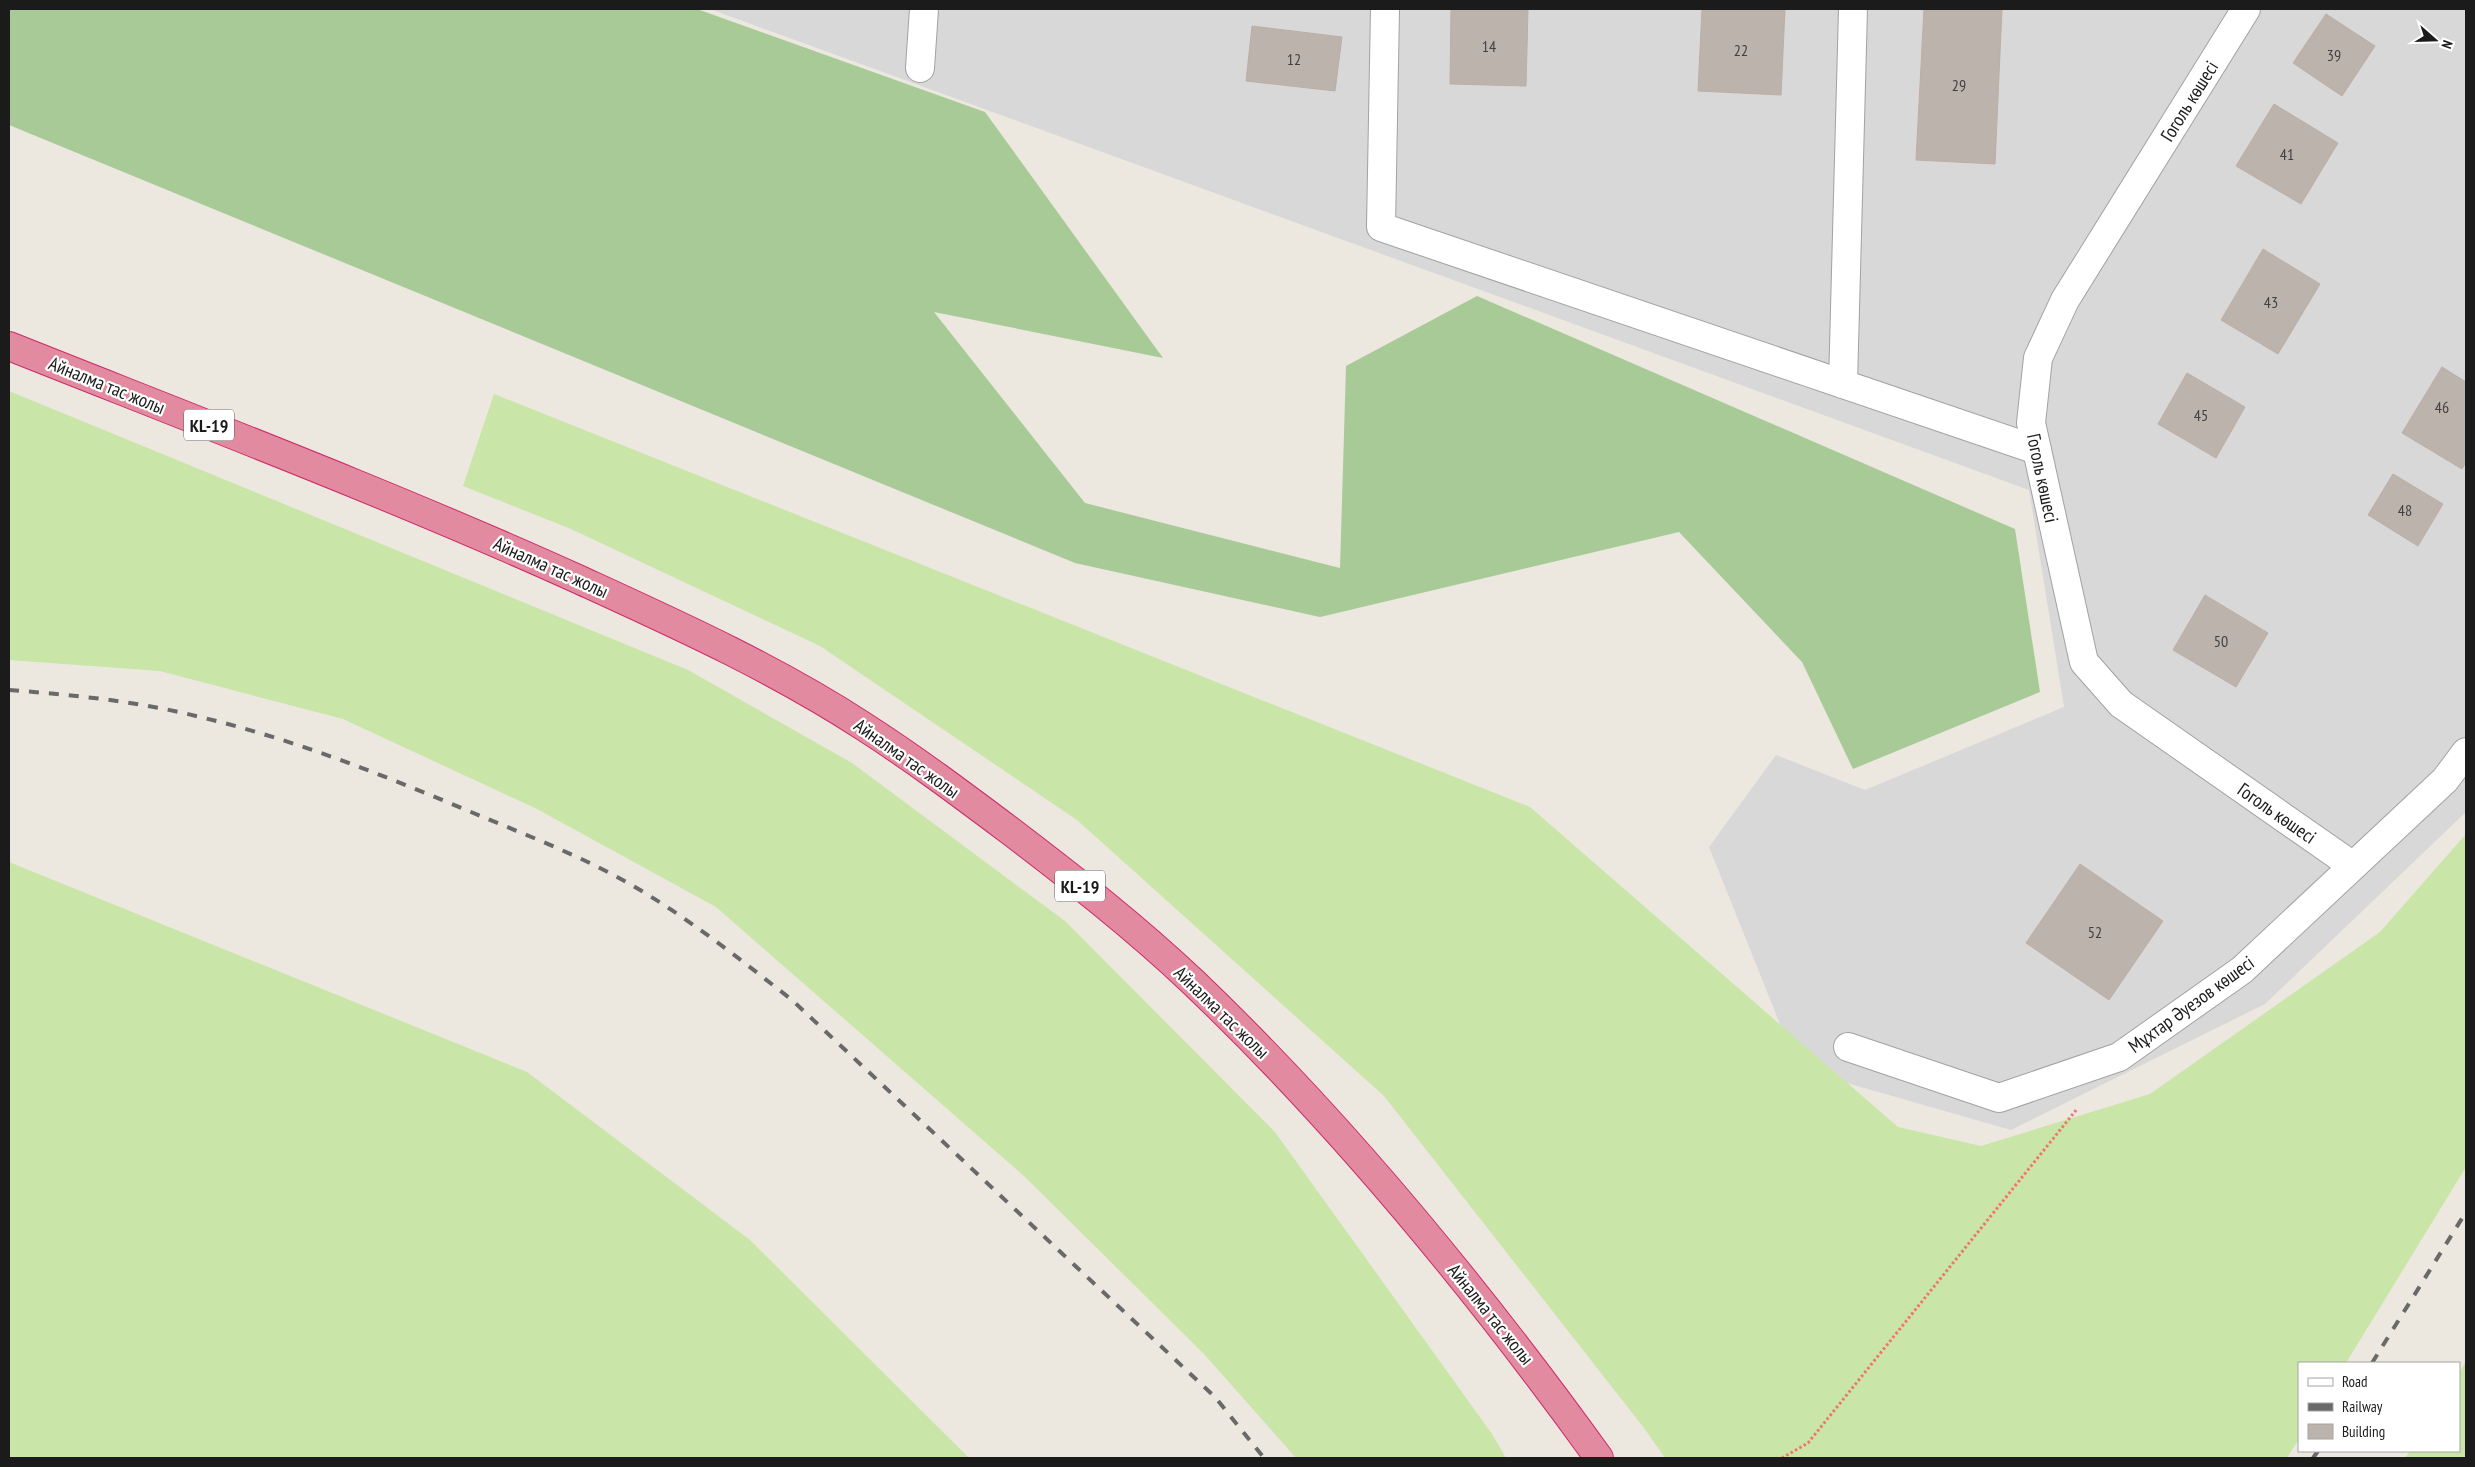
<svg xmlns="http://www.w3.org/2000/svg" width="2475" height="1467" font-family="'PT Sans Narrow',sans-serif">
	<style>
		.residential { fill: #d9d8d8 }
		.grass { fill: #c9e5a7 }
		.forest { fill: #a8ca97 }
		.building { fill: #bcb3ad; stroke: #bdaea4 }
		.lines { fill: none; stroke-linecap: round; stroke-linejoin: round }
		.minor-casing { stroke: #a2a2a2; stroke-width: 30 }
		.highway-casing { stroke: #cd2a6a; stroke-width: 30 }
		.path { stroke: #f3726a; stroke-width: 3; stroke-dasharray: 2.5 2.5; stroke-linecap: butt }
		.minor { stroke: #fff; stroke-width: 28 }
		.highway { stroke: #e28a9f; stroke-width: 28 }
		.rail { stroke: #696969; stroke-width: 4; stroke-dasharray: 10 10; stroke-linecap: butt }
		.labels { text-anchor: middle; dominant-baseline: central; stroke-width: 4.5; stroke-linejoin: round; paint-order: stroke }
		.number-label { font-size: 16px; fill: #434140 }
		.shield { fill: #fff; stroke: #5f5f5f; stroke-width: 1 }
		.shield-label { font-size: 18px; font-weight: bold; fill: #1b1b1b }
		.street-label { font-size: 19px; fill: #1b1b1b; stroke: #fff }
	</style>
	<rect width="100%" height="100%" fill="#ece8e0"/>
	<polygon class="residential" points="710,9 2466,9 2466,812 2265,1004 2011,1130 1798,1069 1709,847 1776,755 1865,790 2064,707 2029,490"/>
	<g class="grass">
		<polygon points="9,391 688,670 852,763 1065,921 1275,1132 1492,1434 1506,1458 1296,1458 1204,1354 1023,1175 716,907 537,809 343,719 160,671 9,660"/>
		<polygon points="494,394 1530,807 1898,1127 1981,1146 2150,1094 2380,932 2466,834 2466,1167 2346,1363 2299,1363 2299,1439 2287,1458 1665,1458 1644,1428 1384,1096 1077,820 820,646 571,529 463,486"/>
		<polygon points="9,862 527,1072 750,1240 969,1458 9,1458"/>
		<polygon points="2466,1361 2466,1458 2405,1458 2410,1451 2459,1451 2459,1373"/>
	</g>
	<polygon class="forest" points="9,9 697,9 985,112 1163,358 934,312 1085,503 1340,568 1346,366 1477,296 2015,529 2040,692 1853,769 1802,662 1679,532 1320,617 1075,563 9,125"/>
	<g class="building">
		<polygon points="1451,9 1528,9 1526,86 1450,84"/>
		<polygon points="1702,9 1785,9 1781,95 1698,91"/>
		<polygon points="1924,9 2002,9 1995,164 1916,160"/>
		<polygon points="2326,14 2375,46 2342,96 2293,63"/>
		<polygon points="1252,26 1342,37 1335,91 1246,81"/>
		<polygon points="2274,104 2338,143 2301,204 2236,166"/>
		<polygon points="2263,249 2320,284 2278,354 2221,320"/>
		<polygon points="2442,367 2466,382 2466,462 2462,469 2402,433"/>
		<polygon points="2187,373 2245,407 2216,458 2158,424"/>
		<polygon points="2393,474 2443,504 2418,546 2368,515"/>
		<polygon points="2205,595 2268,633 2236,687 2173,650"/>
		<polygon points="2080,864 2163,921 2109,1000 2026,943"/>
	</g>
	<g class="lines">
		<defs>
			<g id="minor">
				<polyline points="1385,9 1381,227 2037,450"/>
				<polyline points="2246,9 2065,300 2038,358 2031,423 2084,662 2121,704 2353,866"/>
				<polyline points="920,68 924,9"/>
				<polyline points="1843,384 1853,9"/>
				<polyline points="1848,1047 1999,1098 2119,1057 2242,970 2445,780 2466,752"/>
			</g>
			<path id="highway" d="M9 346C200 422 392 495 580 580 676 624 774 668 863 726 913 758 961 794 1009 830 1072 878 1135 927 1193 982 1344 1126 1477 1289 1599 1458"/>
		</defs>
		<use href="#minor" class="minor-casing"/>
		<use href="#highway" class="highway-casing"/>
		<polyline class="path" points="1782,1458 1808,1443 2077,1109"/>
		<use href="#minor" class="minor"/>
		<use href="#highway" class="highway"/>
		<g class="rail">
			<path d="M9 690C73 695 137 701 200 717 293 739 383 775 471 812 526 835 584 857 635 887 691 920 741 960 792 1000L1215 1397 1264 1458"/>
			<polyline points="2372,1363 2466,1212"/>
			<polyline points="2313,1458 2318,1451"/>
		</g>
	</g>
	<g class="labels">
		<g class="number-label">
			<text x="1489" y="46">14</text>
			<text x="1741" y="50">22</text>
			<text x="2334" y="55">39</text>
			<text x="1294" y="59">12</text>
			<text x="1959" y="85">29</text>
			<text x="2287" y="154">41</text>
			<text x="2271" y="302">43</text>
			<text x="2442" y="407">46</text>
			<text x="2201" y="415">45</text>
			<text x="2405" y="510">48</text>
			<text x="2221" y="641">50</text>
			<text x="2095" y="932">52</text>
		</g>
		<g class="shield">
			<rect x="184" y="409.5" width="50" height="31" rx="4"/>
			<rect x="1055" y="870.5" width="50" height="31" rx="4"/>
		</g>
		<g class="shield-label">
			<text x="209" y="425">КL-19</text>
			<text x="1080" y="886">КL-19</text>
		</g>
		<g class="street-label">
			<text transform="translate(2189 101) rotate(-58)">Гоголь көшесі</text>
			<text transform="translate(107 385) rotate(22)">Айналма тас жолы</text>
			<text transform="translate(2043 478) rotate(78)">Гоголь көшесі</text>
			<text transform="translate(551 567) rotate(24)">Айналма тас жолы</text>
			<text transform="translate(907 758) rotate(35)">Айналма тас жолы</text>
			<text transform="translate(2277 813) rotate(35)">Гоголь көшесі</text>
			<text transform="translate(2191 1004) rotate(-36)">Мұхтар Әуезов көшесі</text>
			<text transform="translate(1222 1012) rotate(44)">Айналма тас жолы</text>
			<text transform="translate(1491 1314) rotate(51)">Айналма тас жолы</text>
		</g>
	</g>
	<rect width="2475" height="1467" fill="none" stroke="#1b1b1b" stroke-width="20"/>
	<rect x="2298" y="1362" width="162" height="90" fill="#ffffff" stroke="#a4a4a4"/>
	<rect x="2308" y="1378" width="25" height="8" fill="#ffffff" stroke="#a4a4a4"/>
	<text x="2342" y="1387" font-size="15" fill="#1b1b1b">Road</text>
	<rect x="2308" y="1403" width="25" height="8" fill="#696969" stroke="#a4a4a4"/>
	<text x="2342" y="1412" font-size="15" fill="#1b1b1b">Railway</text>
	<rect x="2308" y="1424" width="25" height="15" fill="#bcb3ad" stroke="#a4a4a4"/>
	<text x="2342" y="1437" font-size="15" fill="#1b1b1b">Building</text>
	<g transform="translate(2435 40) rotate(110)" stroke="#ffffff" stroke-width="4" paint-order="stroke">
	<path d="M0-4L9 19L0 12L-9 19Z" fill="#1b1b1b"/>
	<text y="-8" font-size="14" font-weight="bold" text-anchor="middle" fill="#1b1b1b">N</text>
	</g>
</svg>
